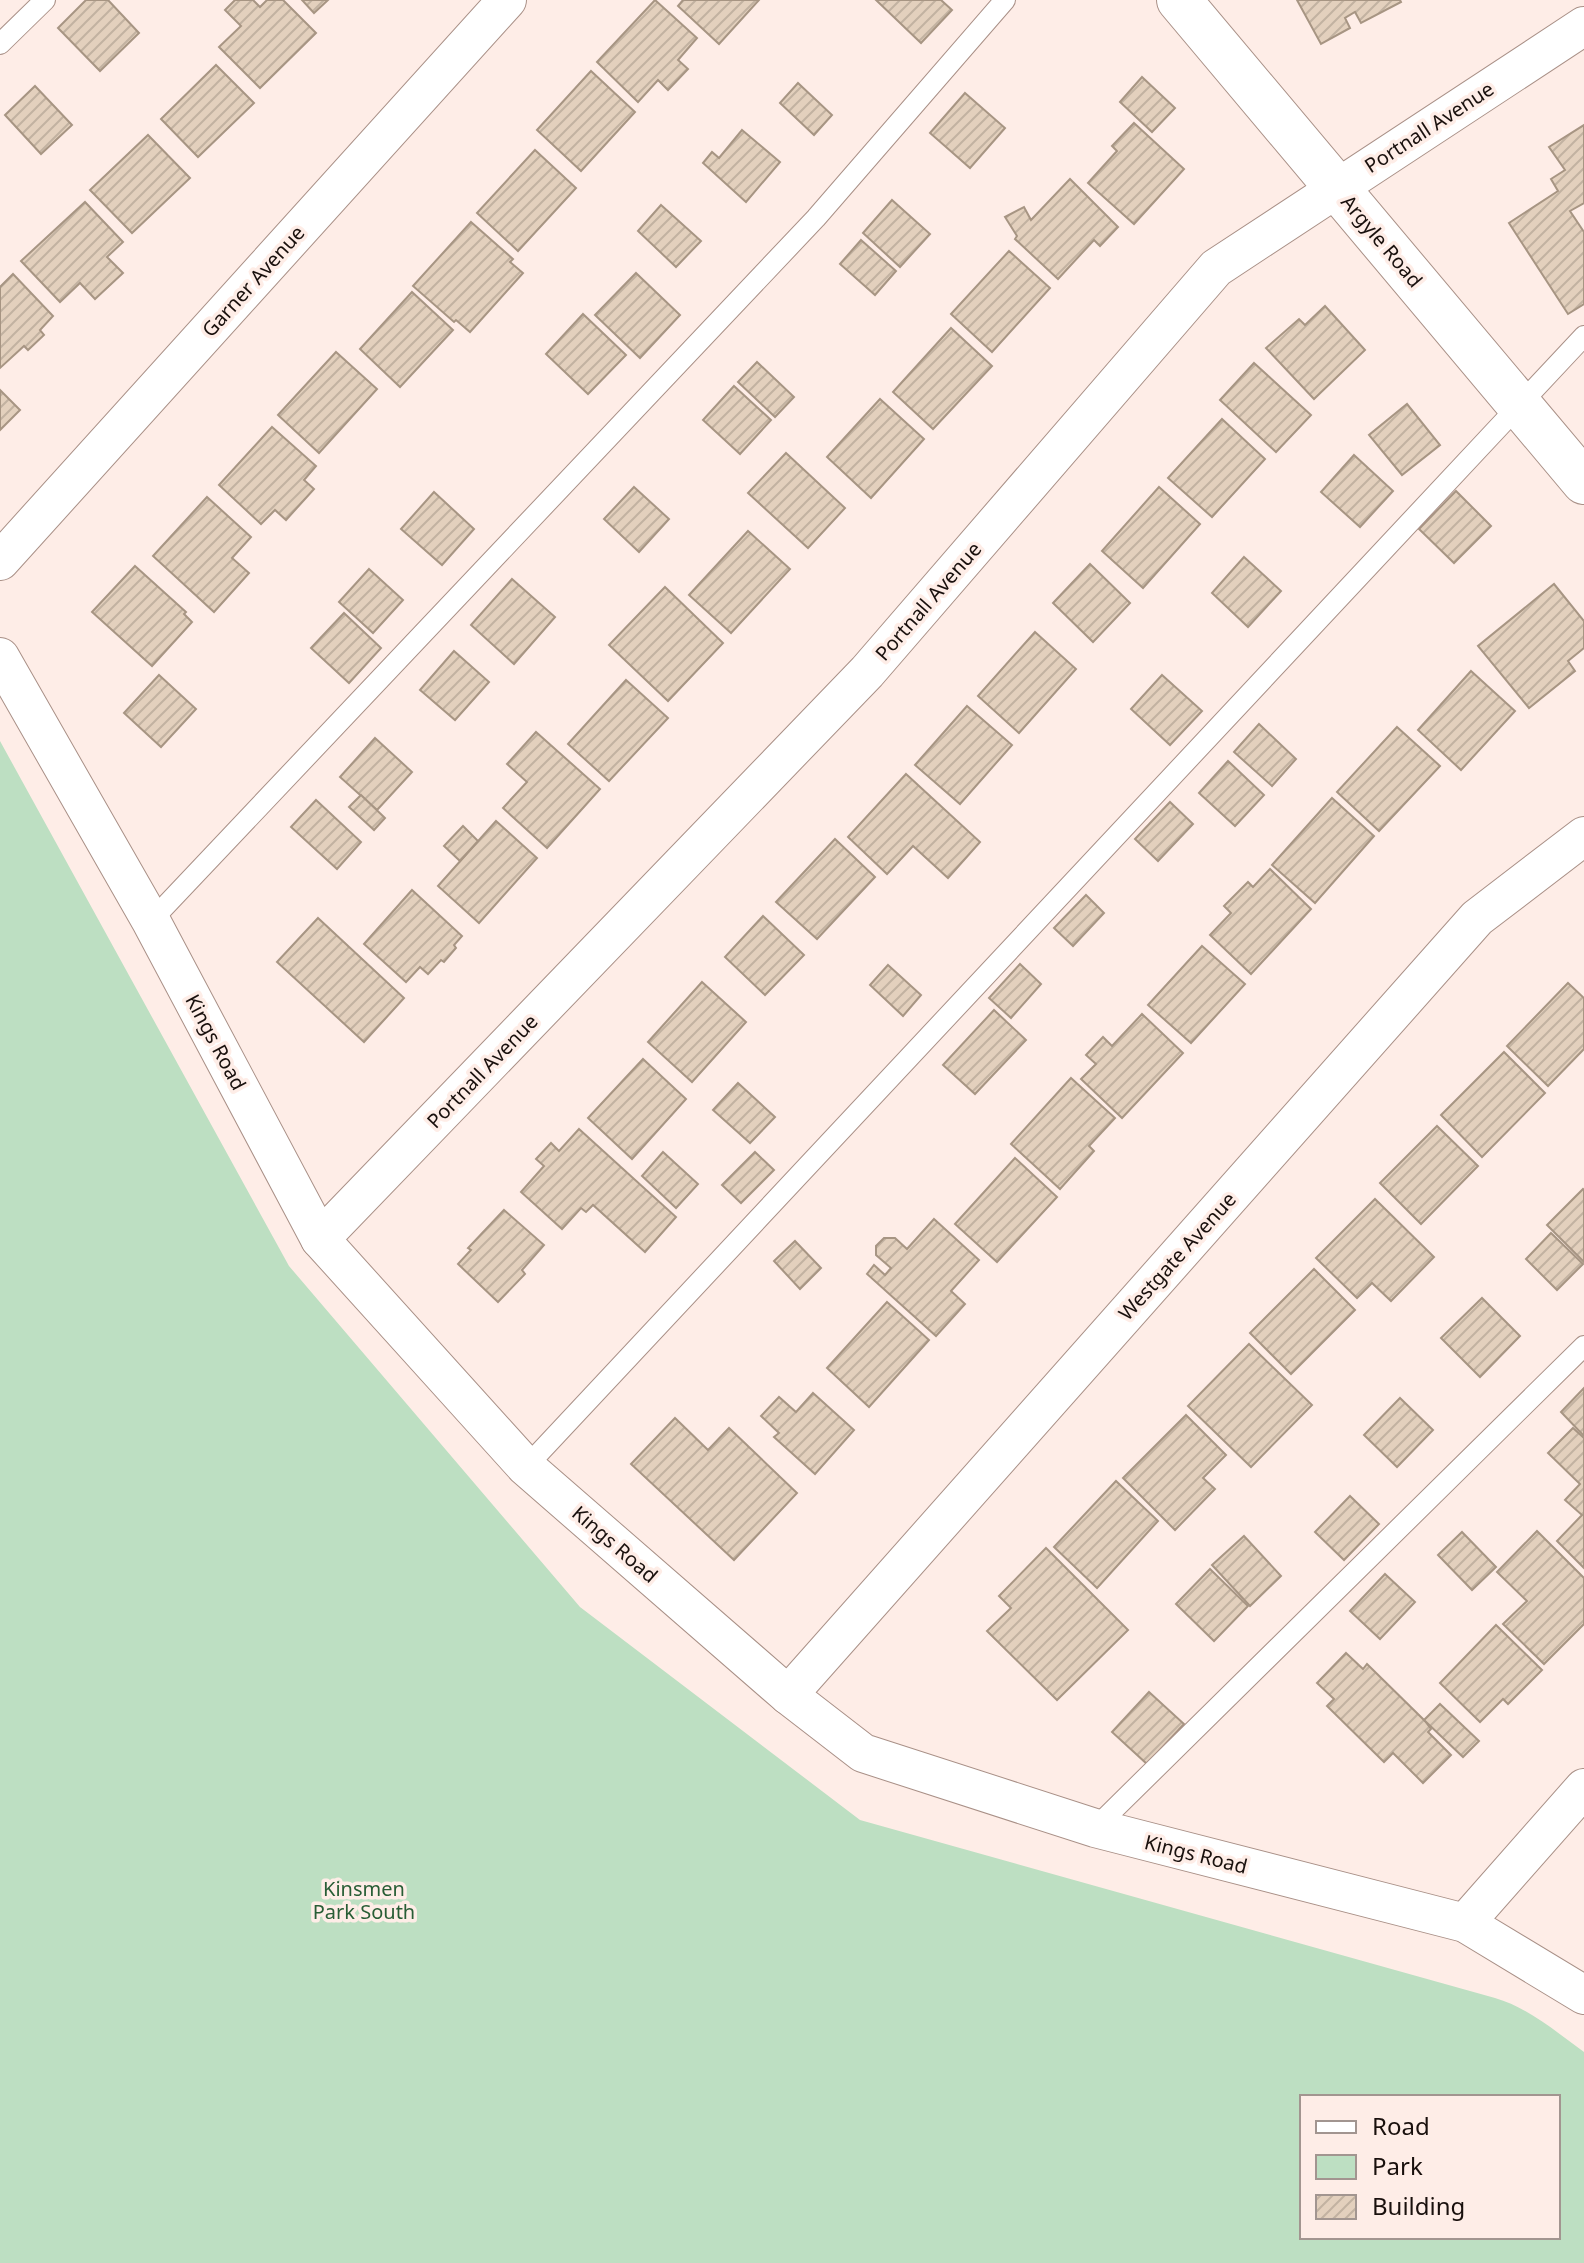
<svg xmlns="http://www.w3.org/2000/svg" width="1584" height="2263" font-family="'Noto Sans',sans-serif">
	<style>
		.park { fill: #bddfc2; fill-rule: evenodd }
		.building { fill: url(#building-hatch); stroke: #a79583; stroke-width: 2 }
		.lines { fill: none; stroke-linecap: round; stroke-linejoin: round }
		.service-casing { stroke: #a99087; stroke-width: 22 }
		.minor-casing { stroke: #a99087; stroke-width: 40 }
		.tertiary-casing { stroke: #a99087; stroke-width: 46 }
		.service { stroke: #fff; stroke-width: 20 }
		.minor { stroke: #fff; stroke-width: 38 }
		.tertiary { stroke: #fff; stroke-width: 44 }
		.labels { text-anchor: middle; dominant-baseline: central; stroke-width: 7; stroke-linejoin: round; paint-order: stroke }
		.street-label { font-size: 20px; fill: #19100d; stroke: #feede7 }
		.park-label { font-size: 20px; fill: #285d35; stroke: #feede7 }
	</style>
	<defs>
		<pattern id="building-hatch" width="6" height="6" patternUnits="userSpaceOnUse" patternTransform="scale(2)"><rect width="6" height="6" fill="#e3d0bd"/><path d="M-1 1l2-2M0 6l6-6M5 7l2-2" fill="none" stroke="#c2b2a1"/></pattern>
	</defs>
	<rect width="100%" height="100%" fill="#feede7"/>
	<path class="park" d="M0 741 289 1266 580 1607 860 1820 1495 1998C1529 2008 1556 2032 1584 2052V2263H0ZM1302 2097H1558V2237H1302Z"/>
	<g class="building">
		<polygon points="86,0 108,0 139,33 100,71 58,28"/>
		<polygon points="235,0 253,0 260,7 267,0 283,0 316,33 260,88 219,47 241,26 225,10"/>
		<polygon points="302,0 328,0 314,13"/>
		<polygon points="655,0 697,38 678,60 688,69 668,90 658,80 638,102 597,62"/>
		<polygon points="683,0 759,0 719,44 678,6"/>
		<polygon points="876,0 941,0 952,10 921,43"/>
		<polygon points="1297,0 1400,0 1401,2 1361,23 1355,12 1345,18 1350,28 1321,44"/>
		<polygon points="216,65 254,103 198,157 161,119"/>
		<polygon points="591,71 635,112 581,171 537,130"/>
		<polygon points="1142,77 1175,108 1152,132 1120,102"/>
		<polygon points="798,83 832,115 814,135 780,103"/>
		<polygon points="35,86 72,125 41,154 5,115"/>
		<polygon points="965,93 1005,128 970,168 930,133"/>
		<polygon points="1134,123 1184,169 1134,224 1088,183 1117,151 1112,146"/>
		<polygon points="1584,125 1584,203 1570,211 1584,232 1584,304 1568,314 1509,223 1558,191 1551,179 1565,170 1549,147"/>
		<polygon points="742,130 780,162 746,202 703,163 712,152 719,158"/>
		<polygon points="148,135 190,178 132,233 90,190"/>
		<polygon points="535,150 576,188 518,251 477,213"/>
		<polygon points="1070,179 1118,227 1100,246 1094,240 1058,279 1015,239 1017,236 1005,217 1024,207 1031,220"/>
		<polygon points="892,200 930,234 900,267 863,233"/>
		<polygon points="85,202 123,242 107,257 123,273 95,299 80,283 60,302 21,261"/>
		<polygon points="661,205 701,241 676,267 638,231"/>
		<polygon points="471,222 513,259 510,262 523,273 470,332 456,320 454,322 413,286"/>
		<polygon points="861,240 896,271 875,295 840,264"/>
		<polygon points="1009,251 1050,288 992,352 951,314"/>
		<polygon points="636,273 680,315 640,358 595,315"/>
		<polygon points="13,274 53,316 40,330 44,335 28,350 24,346 0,368 0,287"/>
		<polygon points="412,292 453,330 400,387 360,349"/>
		<polygon points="1325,306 1365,350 1314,399 1266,348 1299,319 1305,325"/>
		<polygon points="583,314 626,355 588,394 546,354"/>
		<polygon points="951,328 992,366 933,429 893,392"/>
		<polygon points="336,352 377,389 319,453 278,415"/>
		<polygon points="757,362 794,397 775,417 738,382"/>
		<polygon points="1254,363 1311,415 1276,452 1220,400"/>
		<polygon points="734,386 771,420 740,454 703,420"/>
		<polygon points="0,390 20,410 0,430"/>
		<polygon points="880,399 924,439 871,498 827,457"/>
		<polygon points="1407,404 1440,445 1402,475 1369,435"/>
		<polygon points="1222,419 1265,459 1212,517 1168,478"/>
		<polygon points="272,427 316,466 304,480 314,489 286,520 275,510 261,524 219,485"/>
		<polygon points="786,453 845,508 808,548 748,493"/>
		<polygon points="1354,455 1393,491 1360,527 1321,492"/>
		<polygon points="634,487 669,519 639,552 604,519"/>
		<polygon points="1159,487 1200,524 1143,588 1102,551"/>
		<polygon points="1456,491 1491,526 1454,563 1419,529"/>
		<polygon points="434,492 474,529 442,565 401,529"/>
		<polygon points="207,497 251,537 232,558 249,573 214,612 153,556"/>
		<polygon points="748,531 790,569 731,633 689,595"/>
		<polygon points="1244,557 1281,591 1248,627 1212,593"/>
		<polygon points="1090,564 1130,603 1093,642 1053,603"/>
		<polygon points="135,566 186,612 184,614 192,622 152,666 92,612"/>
		<polygon points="369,569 403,600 373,633 339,602"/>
		<polygon points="512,579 555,617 514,664 471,625"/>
		<polygon points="1554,584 1584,621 1584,648 1568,661 1575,671 1529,708 1478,646"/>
		<polygon points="665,587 723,643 668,701 609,645"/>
		<polygon points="344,613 381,648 349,683 311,648"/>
		<polygon points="1035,632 1076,669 1019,733 978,696"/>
		<polygon points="454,651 489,682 455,720 420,690"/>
		<polygon points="1471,671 1515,711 1461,770 1418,730"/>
		<polygon points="159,675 196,709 161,747 124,713"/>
		<polygon points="1162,675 1202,711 1170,745 1131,709"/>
		<polygon points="626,680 668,718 609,781 568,744"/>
		<polygon points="967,706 1012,745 960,804 915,765"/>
		<polygon points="1259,724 1296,759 1272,786 1234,752"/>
		<polygon points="1397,727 1440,766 1379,831 1337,792"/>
		<polygon points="536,732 600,789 547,848 503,808 527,782 507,764"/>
		<polygon points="375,738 412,772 377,810 340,777"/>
		<polygon points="1228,761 1264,795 1235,826 1199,793"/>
		<polygon points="906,774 980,842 948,878 913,846 887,874 848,837"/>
		<polygon points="361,795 385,818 374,830 349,807"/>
		<polygon points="1332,798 1374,836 1315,903 1272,865"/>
		<polygon points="316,800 361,842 337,869 291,827"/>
		<polygon points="1170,802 1193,824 1158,861 1135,839"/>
		<polygon points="496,821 537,858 479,923 438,886"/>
		<polygon points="463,826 478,841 460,861 444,846"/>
		<polygon points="835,839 875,877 817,939 776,902"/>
		<polygon points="1270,869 1311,909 1251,974 1210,935 1231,913 1224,906 1248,882 1253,887"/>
		<polygon points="412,890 462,936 454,945 456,948 444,962 441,960 428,974 420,967 406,982 364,944"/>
		<polygon points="1086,895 1104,913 1073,946 1054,928"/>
		<polygon points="763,916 804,955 765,995 725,957"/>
		<polygon points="318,918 404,998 364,1042 277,962"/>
		<polygon points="1202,946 1245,984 1191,1043 1148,1005"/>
		<polygon points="1020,964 1041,984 1011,1018 989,998"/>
		<polygon points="888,965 921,995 903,1016 870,985"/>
		<polygon points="702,982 746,1022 692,1082 648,1042"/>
		<polygon points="1568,983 1584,998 1584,1049 1548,1086 1507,1046"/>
		<polygon points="994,1010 1026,1040 975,1094 943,1065"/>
		<polygon points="1142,1014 1183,1053 1122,1118 1081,1079 1096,1064 1086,1055 1103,1037 1112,1046"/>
		<polygon points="1504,1052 1545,1093 1482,1157 1441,1115"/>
		<polygon points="643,1059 686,1099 632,1159 588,1118"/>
		<polygon points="1071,1078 1115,1118 1089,1146 1094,1151 1060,1189 1011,1144"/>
		<polygon points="738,1083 775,1117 750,1143 713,1110"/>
		<polygon points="1437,1126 1478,1166 1421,1224 1380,1183"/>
		<polygon points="579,1129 676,1217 645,1252 593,1205 586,1212 581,1208 562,1229 521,1192 544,1166 536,1159 551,1143 559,1151"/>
		<polygon points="663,1152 698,1184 676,1208 642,1176"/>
		<polygon points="755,1152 774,1170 741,1203 722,1185"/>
		<polygon points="1015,1158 1057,1197 997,1262 955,1224"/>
		<polygon points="1583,1189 1584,1190 1584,1262 1547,1225"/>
		<polygon points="1375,1199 1434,1257 1391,1301 1372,1283 1357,1298 1316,1258"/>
		<polygon points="504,1210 544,1245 522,1270 525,1274 498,1302 458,1264 471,1250 468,1248"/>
		<polygon points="934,1219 979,1260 951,1291 965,1304 936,1336 867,1274 874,1265 885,1275 891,1268 876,1255 876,1246 884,1238 895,1238 907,1249"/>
		<polygon points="1551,1233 1583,1264 1557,1290 1526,1259"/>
		<polygon points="795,1241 821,1268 800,1289 774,1261"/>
		<polygon points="1314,1269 1355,1310 1291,1374 1250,1333"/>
		<polygon points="1482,1298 1520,1336 1480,1377 1441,1338"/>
		<polygon points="887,1302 929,1340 869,1407 827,1368"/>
		<polygon points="1249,1344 1312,1405 1251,1467 1188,1406"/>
		<polygon points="1584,1388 1584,1436 1561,1412"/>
		<polygon points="813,1393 854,1430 815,1474 774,1437 779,1433 761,1416 779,1397 796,1412"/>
		<polygon points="1400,1398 1433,1430 1397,1467 1364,1435"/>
		<polygon points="1186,1415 1226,1455 1203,1478 1215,1489 1175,1530 1123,1478"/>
		<polygon points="675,1418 708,1450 729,1428 797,1493 734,1560 631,1464"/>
		<polygon points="1573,1428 1584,1438 1584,1568 1557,1541 1582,1515 1565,1500 1580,1484 1548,1453"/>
		<polygon points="1116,1481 1158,1521 1097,1588 1054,1547"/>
		<polygon points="1350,1496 1379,1524 1344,1560 1315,1532"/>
		<polygon points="1537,1531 1584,1578 1584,1624 1544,1664 1503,1624 1527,1601 1497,1572"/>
		<polygon points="1462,1532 1496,1567 1472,1590 1438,1555"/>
		<polygon points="1244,1536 1281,1576 1250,1606 1212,1565"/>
		<polygon points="1046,1548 1128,1630 1057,1700 987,1631 1011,1608 999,1596"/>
		<polygon points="1210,1569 1248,1606 1214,1641 1176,1604"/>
		<polygon points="1385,1574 1415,1602 1380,1639 1350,1611"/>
		<polygon points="1496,1625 1542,1670 1508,1704 1503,1699 1480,1722 1440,1683"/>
		<polygon points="1346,1653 1363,1669 1367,1664 1425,1721 1431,1729 1428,1732 1451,1755 1423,1783 1393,1753 1384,1762 1327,1706 1334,1699 1317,1683"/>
		<polygon points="1149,1692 1184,1724 1147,1764 1112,1732"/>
		<polygon points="1440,1704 1479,1741 1463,1757 1424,1720"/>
	</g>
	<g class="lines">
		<defs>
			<g id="service">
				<polyline points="0,44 45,0"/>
				<polyline points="151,921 816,218 1005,0"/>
				<polyline points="526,1467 1584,336"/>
				<polyline points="1095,1828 1584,1346"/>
			</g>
			<g id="minor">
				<polyline points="0,561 507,0"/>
				<polyline points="0,657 151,921 320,1239 526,1467 788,1695 863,1753 1095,1828 1465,1923 1584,1995"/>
				<polyline points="320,1239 867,672 1216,268 1584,26"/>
				<polyline points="788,1695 1477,918 1584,836"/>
				<polyline points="1465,1923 1584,1788"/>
			</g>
			<polyline id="tertiary" points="1179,0 1584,482"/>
		</defs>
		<use href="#service" class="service-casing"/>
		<use href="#minor" class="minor-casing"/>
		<use href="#tertiary" class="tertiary-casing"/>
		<use href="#service" class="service"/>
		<use href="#minor" class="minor"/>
		<use href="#tertiary" class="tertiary"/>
	</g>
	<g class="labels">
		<g class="street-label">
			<text transform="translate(1429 127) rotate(-33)">Portnall Avenue</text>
			<text transform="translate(1382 241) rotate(50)">Argyle Road</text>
			<text transform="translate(253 281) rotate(-48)">Garner Avenue</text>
			<text transform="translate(928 601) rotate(-49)">Portnall Avenue</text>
			<text transform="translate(216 1042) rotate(62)">Kings Road</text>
			<text transform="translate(482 1071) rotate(-46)">Portnall Avenue</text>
			<text transform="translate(1177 1256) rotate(-48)">Westgate Avenue</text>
			<text transform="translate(615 1544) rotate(41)">Kings Road</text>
			<text transform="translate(1196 1854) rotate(14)">Kings Road</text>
		</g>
		<g class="park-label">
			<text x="364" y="1888">Kinsmen<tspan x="364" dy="23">Park South</tspan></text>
		</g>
	</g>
	<rect x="1300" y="2095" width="260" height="144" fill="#feede7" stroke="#a29590" stroke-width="2"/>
	<rect x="1316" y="2121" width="40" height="12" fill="#ffffff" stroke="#a29590" stroke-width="2"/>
	<text x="1372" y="2135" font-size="24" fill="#19100d">Road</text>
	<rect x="1316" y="2155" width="40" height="24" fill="#bddfc2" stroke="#a29590" stroke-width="2"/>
	<text x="1372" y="2175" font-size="24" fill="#19100d">Park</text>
	<rect x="1316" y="2195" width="40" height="24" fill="url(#building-hatch)" stroke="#a29590" stroke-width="2"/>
	<text x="1372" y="2215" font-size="24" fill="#19100d">Building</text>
</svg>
